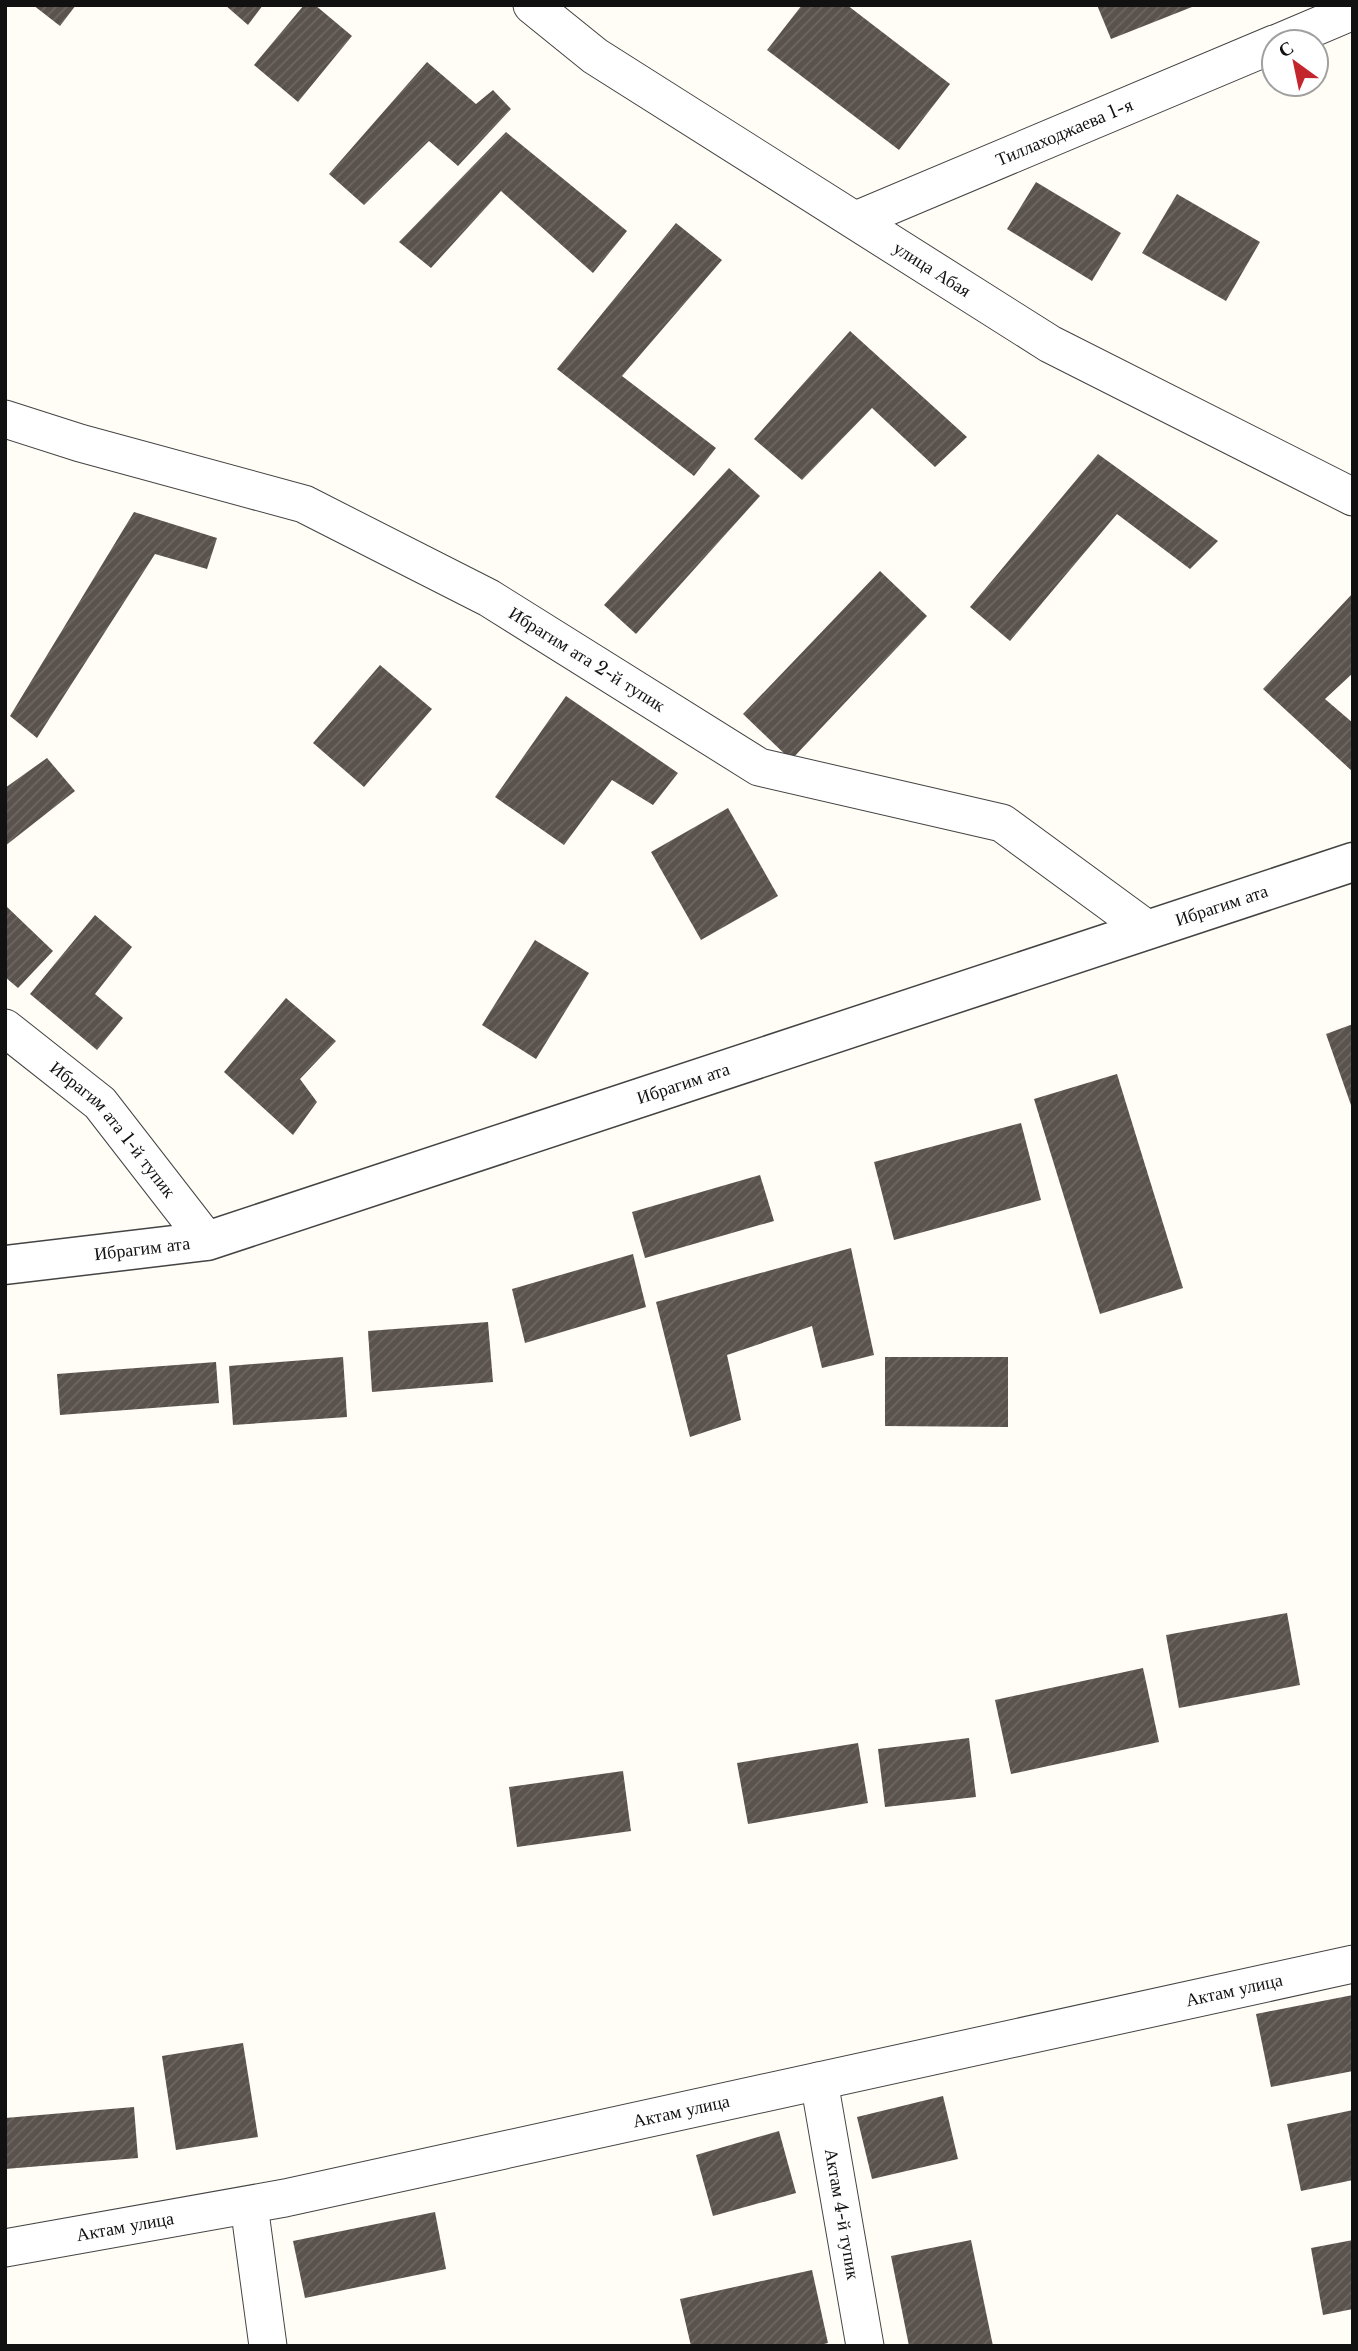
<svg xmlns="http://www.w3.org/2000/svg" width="1358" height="2351" font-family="'Libre Baskerville',serif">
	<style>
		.building { fill: url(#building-hatch) }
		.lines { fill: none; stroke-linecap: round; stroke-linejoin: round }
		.minor-casing { stroke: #444; stroke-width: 39 }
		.tertiary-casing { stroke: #444; stroke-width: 41 }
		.minor { stroke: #fff; stroke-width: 37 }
		.tertiary { stroke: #fff; stroke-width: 38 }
		.labels { text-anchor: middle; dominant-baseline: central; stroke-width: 7; stroke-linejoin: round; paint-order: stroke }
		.street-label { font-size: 18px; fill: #111; stroke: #fff }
	</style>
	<defs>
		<pattern id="building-hatch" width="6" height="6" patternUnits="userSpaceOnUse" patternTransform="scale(1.75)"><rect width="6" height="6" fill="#5a524d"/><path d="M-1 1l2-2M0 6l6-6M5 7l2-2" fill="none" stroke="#6d6662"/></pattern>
	</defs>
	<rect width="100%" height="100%" fill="#fffdf5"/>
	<g class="building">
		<polygon points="33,5 76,5 60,26"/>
		<polygon points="225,5 263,5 248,25"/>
		<polygon points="304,5 315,5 352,36 298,102 254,65"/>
		<polygon points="802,5 847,5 950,84 899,150 767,50"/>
		<polygon points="1097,5 1197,5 1111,39"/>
		<polygon points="427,62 476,104 493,90 511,109 458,166 429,141 364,205 329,174"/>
		<polygon points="506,132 627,231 593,273 501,191 431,268 399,242"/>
		<polygon points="1036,182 1121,233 1092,281 1007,229"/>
		<polygon points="1177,194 1260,242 1226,301 1142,253"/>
		<polygon points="676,223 722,260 622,376 716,448 694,476 557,369"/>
		<polygon points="850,331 967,437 935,467 872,408 802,480 754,439"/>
		<polygon points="1098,454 1218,541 1190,569 1117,514 1010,641 970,607"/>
		<polygon points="729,468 760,496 636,634 604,605"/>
		<polygon points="134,512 217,538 207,569 155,554 37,738 10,716"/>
		<polygon points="880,571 927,616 791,760 743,714"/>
		<polygon points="1353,593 1353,673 1325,699 1353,723 1353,772 1263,689"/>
		<polygon points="380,665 432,709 364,787 313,743"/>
		<polygon points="566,696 678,773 653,805 612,780 564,845 495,797"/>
		<polygon points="47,758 75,791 5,846 5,788"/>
		<polygon points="728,808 778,896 701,940 651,852"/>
		<polygon points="5,905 53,951 18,988 5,977"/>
		<polygon points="95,915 132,947 95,994 123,1018 97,1050 30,994"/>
		<polygon points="535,940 589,973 536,1059 482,1025"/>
		<polygon points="286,998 336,1041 300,1079 317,1102 293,1135 224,1072"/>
		<polygon points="1353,1024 1353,1108 1352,1108 1326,1034"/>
		<polygon points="1117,1074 1183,1288 1100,1314 1034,1099"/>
		<polygon points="1021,1123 1041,1200 894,1240 874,1162"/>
		<polygon points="760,1175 774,1221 645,1258 632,1212"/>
		<polygon points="851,1248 874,1355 822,1368 812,1326 727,1355 741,1420 690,1437 656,1302"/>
		<polygon points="633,1254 646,1307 525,1343 512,1289"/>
		<polygon points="488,1322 493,1382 372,1392 368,1331"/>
		<polygon points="343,1357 347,1417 233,1425 229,1366"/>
		<polygon points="885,1357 1008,1357 1008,1427 885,1426"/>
		<polygon points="216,1362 219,1403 60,1415 57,1374"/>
		<polygon points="1287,1613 1300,1685 1179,1708 1166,1635"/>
		<polygon points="1143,1668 1159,1742 1011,1774 995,1700"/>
		<polygon points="969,1738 976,1797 885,1807 878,1749"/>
		<polygon points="858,1743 868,1803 748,1824 737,1763"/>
		<polygon points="623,1771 631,1831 517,1847 509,1787"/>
		<polygon points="1353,1995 1353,2071 1271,2087 1256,2014"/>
		<polygon points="243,2043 258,2137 176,2150 162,2056"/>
		<polygon points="943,2096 958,2159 872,2179 857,2117"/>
		<polygon points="134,2107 138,2158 5,2169 5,2118"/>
		<polygon points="1353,2110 1353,2180 1301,2191 1287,2124"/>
		<polygon points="779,2131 796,2193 713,2216 696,2155"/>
		<polygon points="435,2212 446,2269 305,2298 293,2241"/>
		<polygon points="971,2240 993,2346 909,2346 891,2256"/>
		<polygon points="1353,2240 1353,2309 1323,2315 1311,2248"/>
		<polygon points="812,2270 828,2343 816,2346 691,2346 680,2299"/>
	</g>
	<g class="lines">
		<defs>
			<g id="minor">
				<path id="s1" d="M532 5 595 56 1050 344 1353 497"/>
				<polyline points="1280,42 1353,11"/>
				<path id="s2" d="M856 220 1274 44"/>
				<path id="s3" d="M5 419 80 443 304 504 489 598 759 767 1002 823 1148 930"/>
				<path id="s4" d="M5 1028 100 1103 207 1241"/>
				<path id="s5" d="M819 2081 865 2346"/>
				<polyline points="249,2205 268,2346"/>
				<path id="s6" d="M5 2248 285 2198 1353 1964"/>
			</g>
			<g id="tertiary">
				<path id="s7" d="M5 1265 207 1241 1353 862"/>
			</g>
		</defs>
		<use href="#minor" class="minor-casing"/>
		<use href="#tertiary" class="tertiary-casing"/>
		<use href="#minor" class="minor"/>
		<use href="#tertiary" class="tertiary"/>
	</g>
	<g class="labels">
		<g class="street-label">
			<text stroke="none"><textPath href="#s2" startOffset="226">Тиллаходжаева 1-я</textPath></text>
			<text stroke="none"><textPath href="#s1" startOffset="480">улица Абая</textPath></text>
			<text stroke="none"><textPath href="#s3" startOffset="634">Ибрагим ата 2-й тупик</textPath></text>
			<text stroke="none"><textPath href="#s7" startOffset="1272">Ибрагим ата</textPath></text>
			<text stroke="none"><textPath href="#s7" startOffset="705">Ибрагим ата</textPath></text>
			<text stroke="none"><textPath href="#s4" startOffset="149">Ибрагим ата 1-й тупик</textPath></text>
			<text stroke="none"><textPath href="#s7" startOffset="138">Ибрагим ата</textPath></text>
			<text stroke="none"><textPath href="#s6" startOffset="1256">Актам улица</textPath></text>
			<text stroke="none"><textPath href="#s6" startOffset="690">Актам улица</textPath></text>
			<text stroke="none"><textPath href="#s5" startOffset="135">Актам 4-й тупик</textPath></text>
			<text stroke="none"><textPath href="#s6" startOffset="122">Актам улица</textPath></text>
		</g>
	</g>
	<rect width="1358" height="2351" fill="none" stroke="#111111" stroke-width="14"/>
	<g transform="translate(1295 63) rotate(327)"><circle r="33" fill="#ffffff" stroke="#a0a0a0" stroke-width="2"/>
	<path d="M0-5L12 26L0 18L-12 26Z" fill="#c4262e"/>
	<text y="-10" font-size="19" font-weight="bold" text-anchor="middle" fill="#111111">С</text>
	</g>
</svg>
